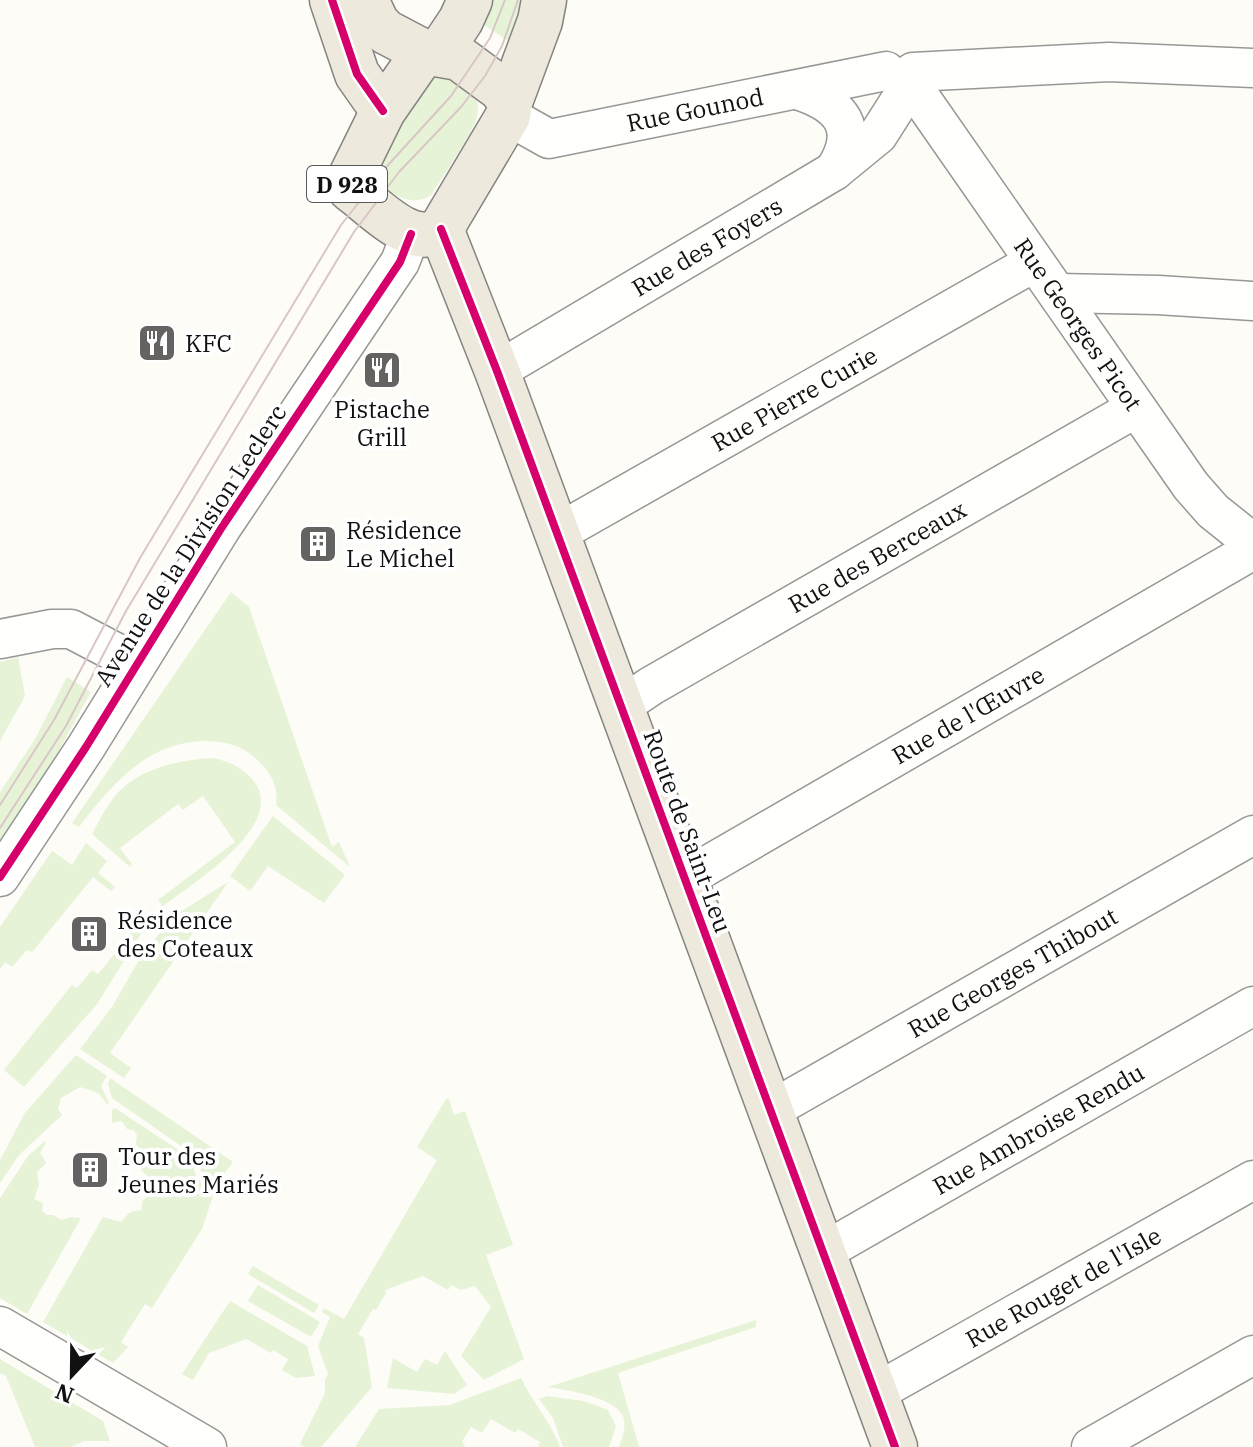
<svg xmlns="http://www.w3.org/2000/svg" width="1253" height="1447" font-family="'IBM Plex Serif',serif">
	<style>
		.green { fill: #e7f3d7 }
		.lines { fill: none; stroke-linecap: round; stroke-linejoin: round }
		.minor-casing { stroke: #979795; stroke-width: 41 }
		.major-casing { stroke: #858482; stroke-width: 47 }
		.minor { stroke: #fffffe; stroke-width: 38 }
		.major { stroke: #ede9dc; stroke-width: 44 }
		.tram { stroke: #d9c6c7; stroke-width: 2 }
		.cycleway-casing { stroke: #fff; stroke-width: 13 }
		.cycleway { stroke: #d6006c; stroke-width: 8 }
		.labels { text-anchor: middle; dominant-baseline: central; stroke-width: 8; stroke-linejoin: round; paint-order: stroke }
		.shield { fill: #fff; stroke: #585858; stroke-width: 2 }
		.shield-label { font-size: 22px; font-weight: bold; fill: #111 }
		.street-label { font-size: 24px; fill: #111; stroke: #fff }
		.poi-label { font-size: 24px; fill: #111; stroke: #fff; text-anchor: start }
	</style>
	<rect width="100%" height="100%" fill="#fdfcf7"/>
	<g class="green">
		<polygon points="485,0 530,0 519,48 475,19"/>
		<path d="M444 76C493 94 481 117 458 153 449 167 440 181 431 195 409 211 377 188 371 166L430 79Z"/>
		<path d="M231 592 249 607 332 847 339 842 350 867 276 805C279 785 269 769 254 757 240 745 226 742 208 741 149 740 112 784 79 827L72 823Z"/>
		<polygon points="18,657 25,696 0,741 0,662"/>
		<polygon points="67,677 91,692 48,770 0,841 0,792 35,739"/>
		<path d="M213 758C229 761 246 769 255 783 286 826 190 885 163 906L158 900 235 842 203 796 183 810 178 804 120 848 132 864 130 867 92 834C99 821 106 807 115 796 139 768 178 760 213 758Z"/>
		<polygon points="273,816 345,875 324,903 268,866 250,891 230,876"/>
		<polygon points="86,843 107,861 98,873 115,887 111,891 93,877 32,952 27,950 12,967 5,962 0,969 0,927 52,851 72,865"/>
		<polygon points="228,882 110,1053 131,1068 124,1078 80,1049 112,1007 139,960 172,917"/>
		<polygon points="144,918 149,921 97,1004 24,1087 4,1070 72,985 77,988 92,970 98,974"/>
		<polygon points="76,1055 107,1076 101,1086 109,1103 108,1105 98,1093 80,1087 61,1098 58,1109 62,1115 19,1155 0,1183 0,1160 25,1113"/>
		<polygon points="110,1078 233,1162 214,1188 203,1175 194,1155 112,1098 108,1084"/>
		<polygon points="446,1099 449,1099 454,1115 465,1111 513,1245 486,1255 524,1359 484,1380 461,1356 491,1307 475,1286 461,1290 451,1285 448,1290 423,1276 385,1290 386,1293 376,1310 373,1309 358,1334 364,1338 372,1387 321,1447 304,1447 300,1444 325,1393 325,1380 328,1374 318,1346 330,1317 322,1312 324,1308 344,1319 437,1160 417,1147"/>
		<polygon points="115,1108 189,1157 197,1178 213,1196 202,1229 152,1308 145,1304 121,1342 128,1347 113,1363 43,1322 103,1217 121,1222 130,1212 141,1210 143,1200 148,1197 147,1176 138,1166 144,1156 136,1144 137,1135 134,1130 127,1129 122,1121 112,1123 112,1110"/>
		<polygon points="45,1141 45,1145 40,1153 46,1163 37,1172 39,1185 34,1199 43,1203 42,1210 47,1215 53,1215 62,1220 71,1217 81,1218 27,1314 0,1298 0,1198 28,1156"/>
		<polygon points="253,1266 319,1305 314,1313 248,1274"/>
		<polygon points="258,1285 320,1322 311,1337 248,1301"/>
		<polygon points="230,1301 307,1346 315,1376 296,1378 282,1370 288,1359 273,1350 271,1353 246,1339 209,1353 193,1380 182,1374"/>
		<path d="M756 1320V1327L618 1373 639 1447H619C622 1438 627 1426 623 1416 614 1397 567 1390 548 1387Z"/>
		<polygon points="445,1351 467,1385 454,1394 387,1388 393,1358 417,1372 425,1359 437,1365"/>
		<polygon points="0,1359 103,1421 110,1441 84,1441 71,1447 35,1447 6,1376 0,1373"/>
		<path d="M521 1378C532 1402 550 1420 560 1447H538L540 1442 518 1429 515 1433 491 1419 482 1433 471 1427 462 1442 465 1445 464 1447H355L379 1409 450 1405Z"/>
		<polygon points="547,1396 584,1401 608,1410 616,1426 609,1447 563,1447 553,1418 539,1399"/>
	</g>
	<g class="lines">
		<defs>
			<g id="minor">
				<polyline points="913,72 1109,62 1253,68"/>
				<path d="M797 90C841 104 862 128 834 171"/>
				<path id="s1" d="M916 91 1191 486 1213 511 1253 543"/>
				<path id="s2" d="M508 116 549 139 886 71"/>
				<polyline points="1057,293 1158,295 1253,301"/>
				<path id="s3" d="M497 371 834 171 878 135 899 102"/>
				<path id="s4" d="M556 534 1033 263"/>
				<polyline points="0,639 52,629 71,629 136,663"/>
				<path id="s5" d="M620 707 651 686 1136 408"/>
				<polyline points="0,877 86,747 222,527 400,262 411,234"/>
				<path id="s6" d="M684 879 1253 550"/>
				<path id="s7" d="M771 1110 1253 835"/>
				<path id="s8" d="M823 1252 1253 1006"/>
				<polyline points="0,1326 207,1447"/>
				<path id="s9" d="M875 1393 1253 1180"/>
				<polyline points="1091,1447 1253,1355"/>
			</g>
			<g id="major">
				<polyline points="332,0 357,74 383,111"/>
				<polyline points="366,0 377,23 386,32 424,52 459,58 501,89 510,102"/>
				<path d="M424 52 383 111 347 184 350 189C374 206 412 250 441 229L508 116 510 102 540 21 544 0"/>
				<polyline points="439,53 461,20 470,0"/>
				<polyline points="441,229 497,371 895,1447"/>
			</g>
		</defs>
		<use href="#minor" class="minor-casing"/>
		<use href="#major" class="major-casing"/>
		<use href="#minor" class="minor"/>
		<use href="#major" class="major"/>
		<g class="tram">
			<polyline points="0,805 54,720 140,558 341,225 389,164 451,96 490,38 505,0"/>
			<polyline points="0,828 66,726 126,611 354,232 399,172 461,107 485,76 502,46 518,0"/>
		</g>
		<defs>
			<g id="cycleway">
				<polyline points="332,0 357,74 383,111"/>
				<polyline points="441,229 497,371 895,1447"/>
				<polyline points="0,877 86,747 222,527 400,262 411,234"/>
			</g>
		</defs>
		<use href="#cycleway" class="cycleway-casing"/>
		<use href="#cycleway" class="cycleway"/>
	</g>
	<defs>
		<symbol id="restaurant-square" viewBox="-11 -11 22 22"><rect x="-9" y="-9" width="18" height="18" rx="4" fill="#646362" stroke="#fff"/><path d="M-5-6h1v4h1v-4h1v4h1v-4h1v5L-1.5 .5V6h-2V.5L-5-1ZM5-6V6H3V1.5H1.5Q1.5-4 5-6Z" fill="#fff"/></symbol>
		<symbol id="building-square" viewBox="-11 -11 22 22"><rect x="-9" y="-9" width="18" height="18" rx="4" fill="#646362" stroke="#fff"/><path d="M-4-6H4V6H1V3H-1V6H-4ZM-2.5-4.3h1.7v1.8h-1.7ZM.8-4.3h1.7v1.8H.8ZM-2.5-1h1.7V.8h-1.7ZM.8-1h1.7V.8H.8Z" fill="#fff"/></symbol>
	</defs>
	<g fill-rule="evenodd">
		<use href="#restaurant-square" x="135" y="321" width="44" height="44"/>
		<use href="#restaurant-square" x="360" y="348" width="44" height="44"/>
		<use href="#building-square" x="296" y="522" width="44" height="44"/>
		<use href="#building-square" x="67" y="912" width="44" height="44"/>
		<use href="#building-square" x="68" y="1148" width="44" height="44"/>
	</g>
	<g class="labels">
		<rect class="shield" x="307" y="166" width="80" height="36" rx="6"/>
		<g class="shield-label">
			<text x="347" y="184">D 928</text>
		</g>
		<g class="street-label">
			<text stroke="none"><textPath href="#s2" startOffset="196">Rue Gounod</textPath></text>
			<text stroke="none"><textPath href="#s3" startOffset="244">Rue des Foyers</textPath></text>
			<text stroke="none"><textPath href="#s1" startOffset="284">Rue Georges Picot</textPath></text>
			<text stroke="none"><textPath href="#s4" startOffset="274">Rue Pierre Curie</textPath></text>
			<text transform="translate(190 545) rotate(-57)">Avenue de la Division Leclerc</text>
			<text stroke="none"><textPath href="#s5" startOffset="298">Rue des Berceaux</textPath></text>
			<text stroke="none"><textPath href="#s6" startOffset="328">Rue de l'Œuvre</textPath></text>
			<text transform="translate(688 831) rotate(70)">Route de Saint-Leu</text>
			<text stroke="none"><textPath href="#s7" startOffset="278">Rue Georges Thibout</textPath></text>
			<text stroke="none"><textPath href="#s8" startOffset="248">Rue Ambroise Rendu</textPath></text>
			<text stroke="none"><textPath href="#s9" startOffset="216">Rue Rouget de l'Isle</textPath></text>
		</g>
		<g class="poi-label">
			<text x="185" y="343">KFC</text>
			<text x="382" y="409" text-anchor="middle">Pistache<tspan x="382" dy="28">Grill</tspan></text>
			<text x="346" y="530">Résidence<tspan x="346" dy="28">Le Michel</tspan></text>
			<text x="117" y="920">Résidence<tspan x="117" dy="28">des Coteaux</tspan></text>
			<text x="118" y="1156">Tour des<tspan x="118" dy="28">Jeunes Mariés</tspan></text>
		</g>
	</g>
	<g transform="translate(72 1375) rotate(202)" stroke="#ffffff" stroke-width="6" paint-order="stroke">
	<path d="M0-6L14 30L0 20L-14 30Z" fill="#111111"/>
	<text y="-12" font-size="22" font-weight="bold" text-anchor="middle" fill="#111111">N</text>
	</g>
</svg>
